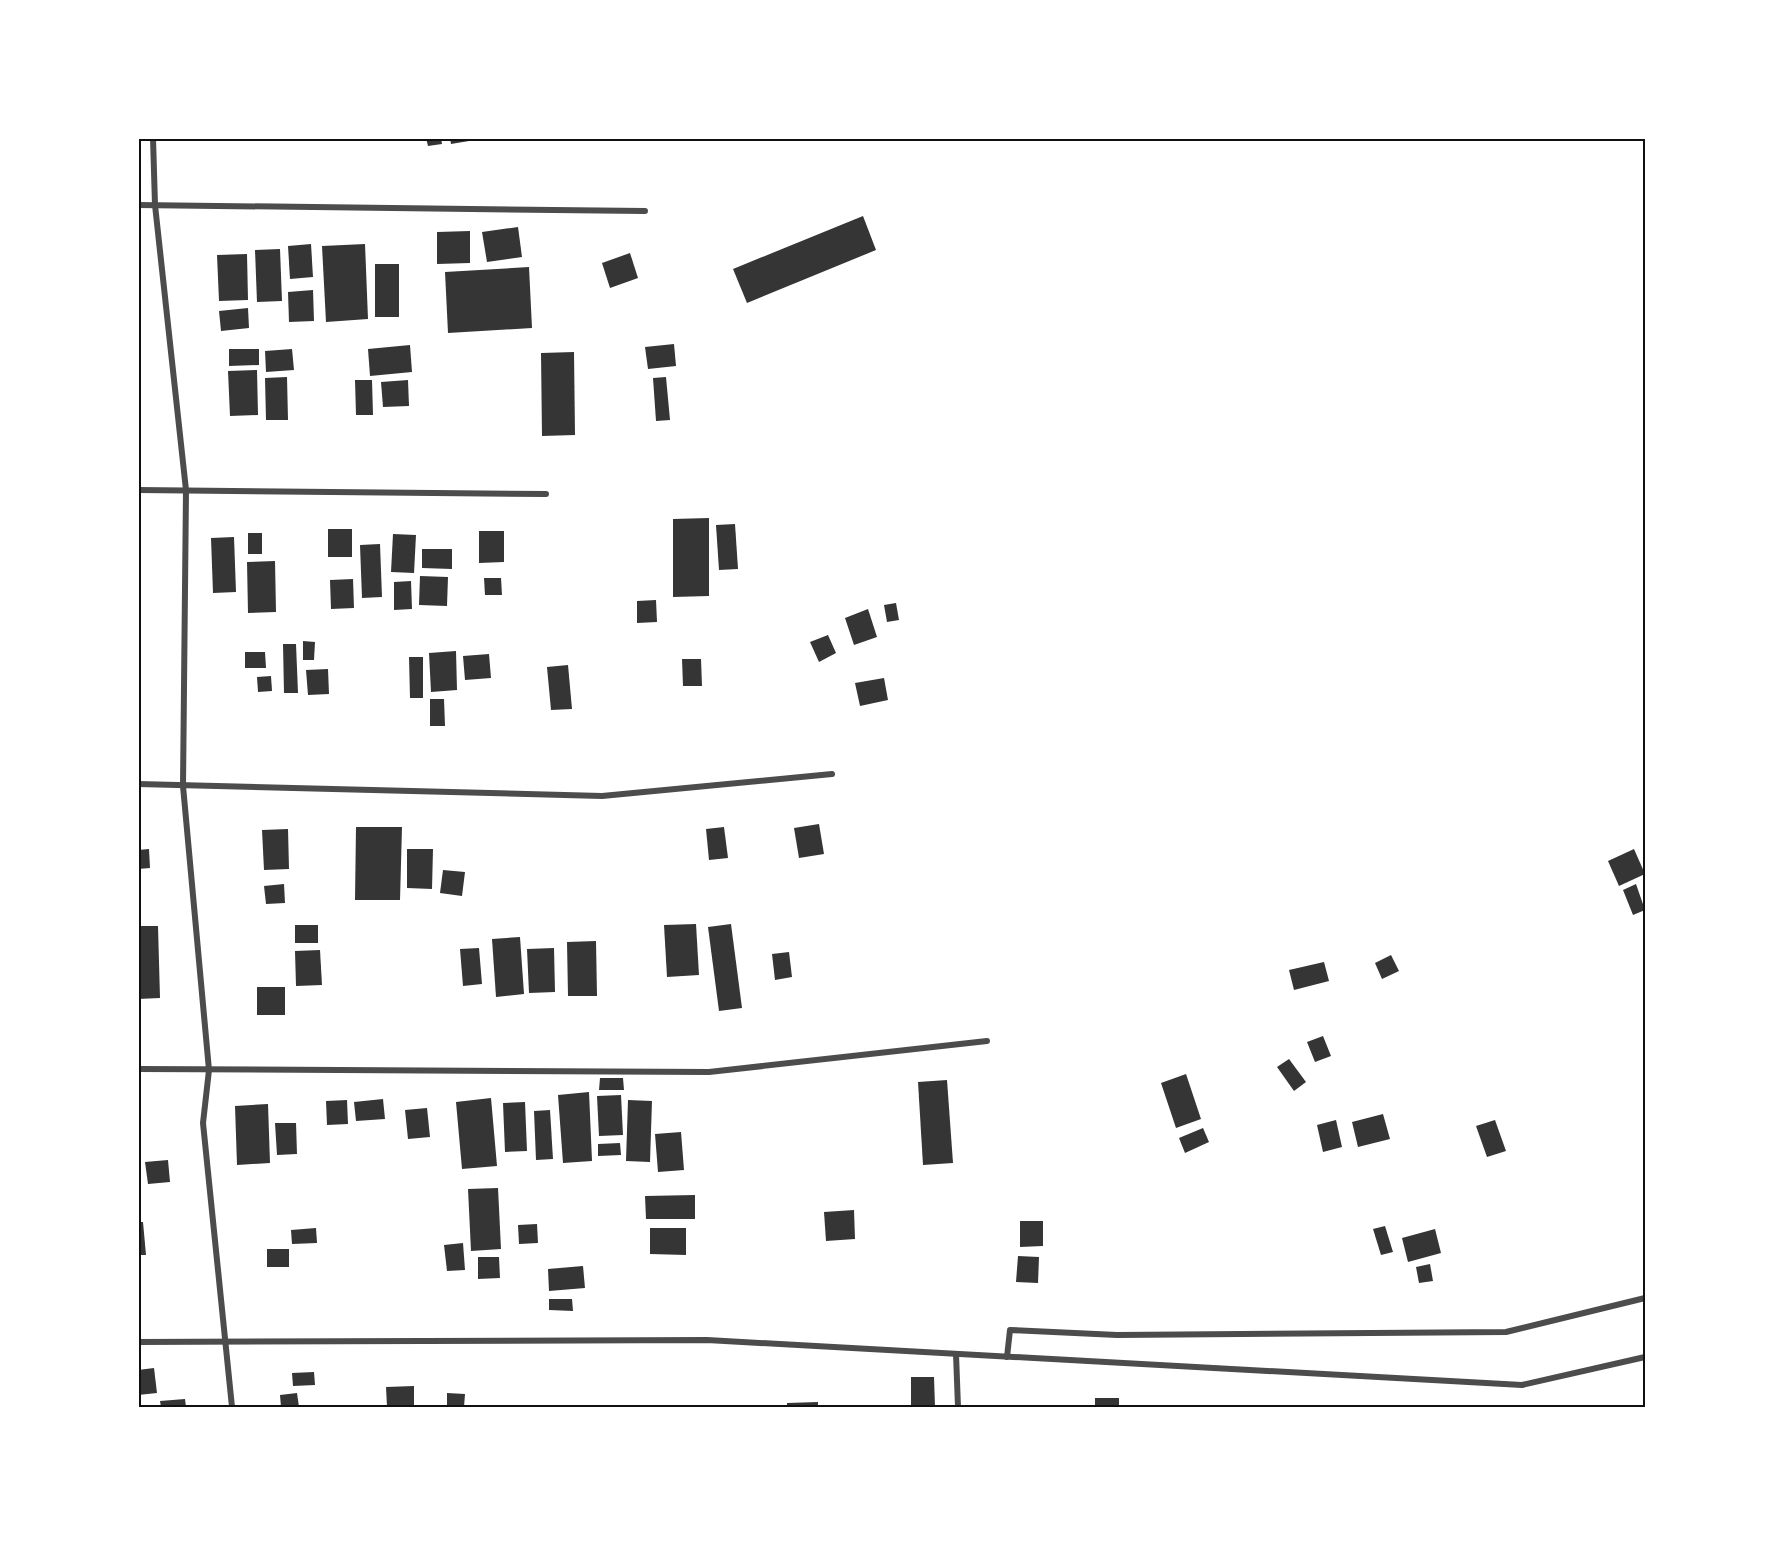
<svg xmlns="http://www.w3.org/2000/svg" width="1783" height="1545" font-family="'PT Sans',sans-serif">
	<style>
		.building { fill: #353535 }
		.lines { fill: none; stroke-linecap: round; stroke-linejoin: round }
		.minor { stroke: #4c4c4c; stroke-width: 6 }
		.neatline { fill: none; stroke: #111; stroke-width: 2 }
	</style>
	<rect width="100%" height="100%" fill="#fff"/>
	<g class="building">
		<polygon points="426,138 441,138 442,144 428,146"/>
		<polygon points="450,138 481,138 481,139 451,144"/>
		<polygon points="863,216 876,250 747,303 733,269"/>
		<polygon points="518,227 522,257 487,262 482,232"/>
		<polygon points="470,231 470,263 437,264 437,232"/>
		<polygon points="311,244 313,277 290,279 288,246"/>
		<polygon points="365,244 368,319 326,322 322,246"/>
		<polygon points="280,249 282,301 257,302 255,250"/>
		<polygon points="630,253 638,278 610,288 602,263"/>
		<polygon points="247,254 248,300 219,301 217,255"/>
		<rect x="375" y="264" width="24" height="53"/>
		<polygon points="529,267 532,328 448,333 445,272"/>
		<polygon points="313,290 314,321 289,322 288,292"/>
		<polygon points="248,308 249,328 221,331 219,311"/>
		<polygon points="674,344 676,366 648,369 645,347"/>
		<polygon points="410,345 412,372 370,376 368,349"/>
		<polygon points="229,349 259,349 259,365 229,366"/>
		<polygon points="292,349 294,370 266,372 265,351"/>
		<polygon points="574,352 575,435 542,436 541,353"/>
		<polygon points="257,370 258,415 230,416 228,371"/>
		<polygon points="287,377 288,420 266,420 265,378"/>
		<polygon points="666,377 670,420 656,421 653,378"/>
		<polygon points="355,380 372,380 373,415 356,415"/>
		<polygon points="408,380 409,406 383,407 381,382"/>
		<polygon points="709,518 709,596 673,597 673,519"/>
		<polygon points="735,524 738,569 719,570 716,525"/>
		<rect x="328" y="529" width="24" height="28"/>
		<polygon points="479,531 504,531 504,562 479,563"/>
		<rect x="248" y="533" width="14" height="21"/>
		<polygon points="393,534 416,535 414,573 391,572"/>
		<polygon points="234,537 236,592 213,593 211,538"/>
		<polygon points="380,544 382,597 362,598 360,545"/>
		<polygon points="422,549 452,549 452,569 422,568"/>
		<polygon points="275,561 276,612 248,613 247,562"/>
		<polygon points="420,576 448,577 447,606 419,605"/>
		<polygon points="484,578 501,578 502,595 485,595"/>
		<polygon points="353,579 354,608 331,609 330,580"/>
		<polygon points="411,581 412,609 394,610 394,582"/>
		<polygon points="656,600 657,622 637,623 637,601"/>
		<polygon points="896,603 899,620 887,622 884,605"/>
		<polygon points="868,609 877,637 854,645 845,618"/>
		<polygon points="828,635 836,653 819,662 810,642"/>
		<polygon points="303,641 315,642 314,660 303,660"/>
		<polygon points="283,644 296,644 298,693 284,693"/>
		<polygon points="456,651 457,690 431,692 429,653"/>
		<polygon points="245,652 265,652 266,668 245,668"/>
		<polygon points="489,654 491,678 465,680 463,656"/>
		<polygon points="409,657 423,657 423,698 410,698"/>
		<polygon points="682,659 701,659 702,686 683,686"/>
		<polygon points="568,665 572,709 551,710 547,667"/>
		<polygon points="328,669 329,694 308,695 306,670"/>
		<polygon points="271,676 272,691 258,692 257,677"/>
		<polygon points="884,678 888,700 860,706 855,683"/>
		<polygon points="430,699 444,699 445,726 430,726"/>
		<polygon points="819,824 824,854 799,858 794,828"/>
		<polygon points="356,827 402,827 400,900 355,900"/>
		<polygon points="724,827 728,858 709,860 706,829"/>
		<polygon points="288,829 289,869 264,870 262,830"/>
		<polygon points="149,849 150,868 138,869 138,850"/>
		<polygon points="407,849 433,849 432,889 407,888"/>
		<polygon points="1634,849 1645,874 1619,886 1608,861"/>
		<polygon points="443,870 465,872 462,896 440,893"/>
		<polygon points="284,884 285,903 266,904 264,886"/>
		<polygon points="1636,884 1645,910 1633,915 1623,890"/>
		<polygon points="696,924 699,975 667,977 664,925"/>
		<polygon points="731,924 742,1008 719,1011 708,927"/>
		<rect x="295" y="925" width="23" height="18"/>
		<polygon points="138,926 158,926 160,998 138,999"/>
		<polygon points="520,937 524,994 496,997 492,939"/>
		<polygon points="596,941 597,996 568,996 567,942"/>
		<polygon points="479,948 482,984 463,986 460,949"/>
		<polygon points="554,948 555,992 529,993 527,949"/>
		<polygon points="320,950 322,985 296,986 295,951"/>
		<polygon points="789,952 792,977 775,980 772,954"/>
		<polygon points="1391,955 1399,971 1382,979 1375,963"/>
		<polygon points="1324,962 1329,981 1294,990 1289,970"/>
		<rect x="257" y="987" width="28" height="28"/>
		<polygon points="1323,1036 1331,1056 1315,1062 1307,1042"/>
		<polygon points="1289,1059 1306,1082 1294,1091 1277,1067"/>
		<polygon points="1186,1074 1201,1119 1176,1128 1161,1083"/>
		<polygon points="600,1078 623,1078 624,1090 599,1090"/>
		<polygon points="947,1080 953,1163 923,1165 918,1082"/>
		<polygon points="589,1092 592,1161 563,1163 558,1095"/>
		<polygon points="621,1095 623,1135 599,1136 597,1096"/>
		<polygon points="491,1098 497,1166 462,1169 456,1102"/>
		<polygon points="383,1099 385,1119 356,1121 354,1102"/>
		<polygon points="347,1100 348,1124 327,1125 326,1101"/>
		<polygon points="628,1100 652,1101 650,1162 626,1161"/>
		<polygon points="525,1102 527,1151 505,1152 503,1103"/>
		<polygon points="268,1104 270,1163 237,1165 235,1106"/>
		<polygon points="427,1108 430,1137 408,1139 405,1110"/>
		<polygon points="550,1110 553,1159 536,1160 534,1111"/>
		<polygon points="1383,1114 1390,1139 1358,1147 1352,1122"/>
		<polygon points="1336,1120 1342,1147 1323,1152 1317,1125"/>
		<polygon points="1495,1120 1506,1151 1487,1157 1476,1126"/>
		<polygon points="275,1123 296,1123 297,1154 277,1155"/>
		<polygon points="1203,1128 1209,1142 1185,1153 1179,1138"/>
		<polygon points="681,1132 684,1170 658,1172 655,1134"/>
		<polygon points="620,1143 621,1155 598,1156 598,1144"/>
		<polygon points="168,1160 170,1182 148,1184 145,1162"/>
		<polygon points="498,1188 501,1249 471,1251 468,1189"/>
		<polygon points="695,1195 695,1219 646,1219 645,1196"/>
		<polygon points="854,1210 855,1239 826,1241 824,1212"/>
		<polygon points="1020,1221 1043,1221 1043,1246 1020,1247"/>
		<polygon points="138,1222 143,1222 146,1255 138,1255"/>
		<polygon points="537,1224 538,1243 519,1244 518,1225"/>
		<polygon points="1385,1226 1393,1252 1381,1255 1373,1229"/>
		<polygon points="316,1228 317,1243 292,1244 291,1230"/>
		<polygon points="650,1228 686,1228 686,1255 650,1254"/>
		<polygon points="1435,1229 1441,1253 1408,1262 1402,1238"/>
		<polygon points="463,1243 465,1270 447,1271 444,1245"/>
		<rect x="267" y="1249" width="22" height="18"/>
		<polygon points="1018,1256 1039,1257 1038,1283 1016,1282"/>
		<polygon points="478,1257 499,1257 500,1278 478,1279"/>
		<polygon points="1430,1264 1433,1281 1419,1283 1416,1267"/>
		<polygon points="583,1266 585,1288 549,1291 548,1269"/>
		<polygon points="549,1299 572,1299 573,1311 549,1310"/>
		<polygon points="154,1368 157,1393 138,1395 138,1370"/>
		<polygon points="314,1372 315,1385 293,1386 292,1373"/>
		<polygon points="911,1377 934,1377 935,1407 911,1407"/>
		<polygon points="414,1386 414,1407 387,1407 386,1387"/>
		<polygon points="297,1393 299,1407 281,1407 280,1395"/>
		<polygon points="447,1393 465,1394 464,1407 447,1407"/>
		<rect x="1095" y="1398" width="24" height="9"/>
		<polygon points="185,1399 186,1407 161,1407 160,1401"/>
		<polygon points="818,1402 818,1407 787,1407 787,1403"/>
	</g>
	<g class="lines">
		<g class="minor">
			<polyline points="153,138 155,205 186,490 183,786 209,1070 203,1123 232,1407"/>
			<polyline points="138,205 645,211"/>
			<polyline points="138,490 546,494"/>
			<polyline points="138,784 602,796 832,774"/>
			<polyline points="138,1069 709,1072 987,1041"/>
			<polyline points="138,1342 707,1340 1522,1385 1645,1357"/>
			<polyline points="956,1354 958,1407"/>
			<polyline points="1007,1357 1010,1330 1117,1335 1506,1332 1645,1298"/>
		</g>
	</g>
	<rect width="1783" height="1545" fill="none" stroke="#ffffff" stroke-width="279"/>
	<rect x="140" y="140" width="1504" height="1266" class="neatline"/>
</svg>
